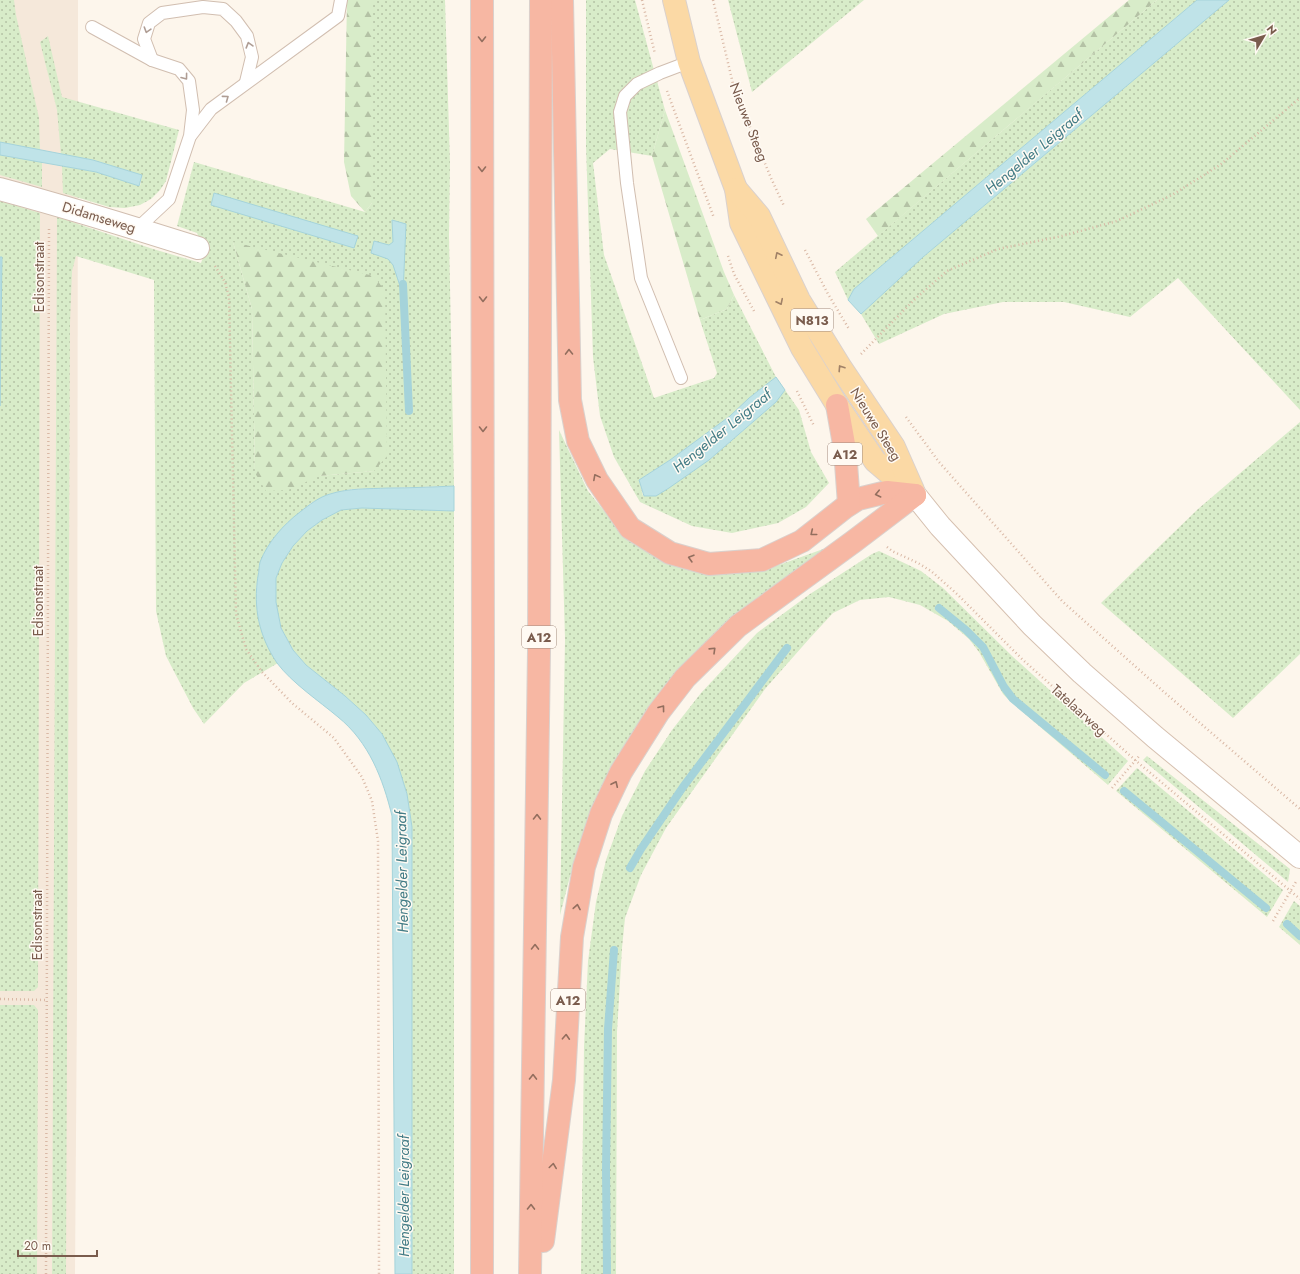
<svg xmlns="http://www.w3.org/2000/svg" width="1300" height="1274" font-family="Jost,sans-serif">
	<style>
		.residential { fill: #f5e8da }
		.grass { fill: url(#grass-dots); fill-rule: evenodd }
		.forest { fill: url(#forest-firs) }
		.water { fill: #bfe3e8; stroke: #a5d3da }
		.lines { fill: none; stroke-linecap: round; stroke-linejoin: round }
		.stream { stroke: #a5d3da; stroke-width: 8 }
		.service-casing { stroke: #d1beb0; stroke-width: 14 }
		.minor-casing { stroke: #d1beb0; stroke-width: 24 }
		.secondary-casing { stroke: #d6c0b0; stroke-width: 24 }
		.primary-casing { stroke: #dad1cd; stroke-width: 24 }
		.motorway-casing { stroke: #dad1cd; stroke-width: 24 }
		.path { stroke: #d9b8a5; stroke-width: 2.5; stroke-dasharray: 1 3; stroke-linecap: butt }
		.service { stroke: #fff; stroke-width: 12 }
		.minor { stroke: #fff; stroke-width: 22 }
		.secondary { stroke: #fff; stroke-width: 22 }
		.primary { stroke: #fbd9a5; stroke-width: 22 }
		.motorway { stroke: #f7b7a3; stroke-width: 22 }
		.oneway { stroke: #af9d94 }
		.oneway2 { stroke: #936e5e }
		.oneway3 { stroke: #a18267 }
		.labels { text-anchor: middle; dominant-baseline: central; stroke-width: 3; stroke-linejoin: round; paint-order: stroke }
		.shield { fill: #fffaf3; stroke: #a28b7f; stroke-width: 1 }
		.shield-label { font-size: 13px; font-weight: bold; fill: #7a5c4d }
		.street-label { font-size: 14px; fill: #7a5c4d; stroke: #fffaf3 }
		.water-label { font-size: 15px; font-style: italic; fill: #437c86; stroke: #fffaf3 }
	</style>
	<defs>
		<pattern id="grass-dots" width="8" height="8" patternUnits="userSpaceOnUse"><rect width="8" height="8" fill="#d8ecc9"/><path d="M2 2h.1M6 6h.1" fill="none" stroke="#b4c2a5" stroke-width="1.8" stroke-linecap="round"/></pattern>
		<pattern id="forest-firs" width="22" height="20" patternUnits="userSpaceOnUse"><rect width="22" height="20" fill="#d8ecc9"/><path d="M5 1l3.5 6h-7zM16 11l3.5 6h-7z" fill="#b4c2a5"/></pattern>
	</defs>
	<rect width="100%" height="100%" fill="#fdf6ec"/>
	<polygon class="residential" points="0,0 78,0 77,999 75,1274 0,1274"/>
	<g class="grass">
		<polygon points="0,0 14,0 16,15 39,118 40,150 0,142"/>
		<path d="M372 0H445L450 163 449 236 454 486 352 489 329 494 311 503 273 539 260 563 256 590 265 640 278 663 244 683 204 724 193 708 166 656 156 611 154 280 76 256 72 271 70 323 66 1274H52L57 217 153 249 201 263 205 252 197 233 177 226 194 162 365 212 372 203ZM233 242 374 471 319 476 255 473 252 309Z"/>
		<polygon points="586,0 635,0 655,74 665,110 652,156 610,149 593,163 604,255 654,398 714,378 717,373 700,320 727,309 734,295 776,377 749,398 730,416 670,460 639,480 643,496 709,460 776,402 785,390 799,410 811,452 829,483 806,507 778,523 732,533 692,526 640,502 614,457 600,416 593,357 586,146"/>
		<polygon points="728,0 864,0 752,92"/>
		<polygon points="1157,0 1197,0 854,289 848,300 835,272"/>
		<polygon points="1229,0 1300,0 1300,410 1178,278 1130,317 1064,302 1003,302 944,314 879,344 861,314 923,257"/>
		<polygon points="48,36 62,97 179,130 166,181 160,190 151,199 140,205 125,208 109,207 63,193 62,166 96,172 140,186 142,175 93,160 61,155 57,110 40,42"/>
		<polygon points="0,155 42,162 42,187 0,175"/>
		<polygon points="0,201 40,213 38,987 34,991 0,991"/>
		<polygon points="1300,422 1300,654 1233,718 1101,603 1198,509"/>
		<polygon points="559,430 588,491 621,532 667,563 714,575 779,565 826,548 733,616 683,667 635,729 602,791 575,857 560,915 565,639"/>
		<polygon points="362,508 454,511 454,1274 412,1274 412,827 407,794 382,734 366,715 345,696 306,665 293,650 281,628 276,602 276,578 282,563 293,546 307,531 322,520 341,510"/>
		<polygon points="879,551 921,571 943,588 1012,656 1128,761 1108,785 1010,701 1003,694 979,652 969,639 948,621 920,605 889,597 860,600 833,613 809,639 765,689 666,828 641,875 625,918 622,948 617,1032 616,1274 581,1274 584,1047 588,961 596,902 606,860 622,816 645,771 672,730 701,693 757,633 810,594 872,554"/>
		<polygon points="1147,756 1290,869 1288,882 1143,760"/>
		<polygon points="1137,768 1283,890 1267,917 1116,791"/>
		<polygon points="1294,901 1300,906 1300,945 1279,927"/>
		<polygon points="0,1005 34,1005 38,1010 37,1274 0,1274"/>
	</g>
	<g class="forest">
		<polygon points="347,0 372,0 372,203 365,212 351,196 344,162"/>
		<polygon points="1129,0 1157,0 878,236 866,219"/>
		<polygon points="665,110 724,272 734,295 727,309 700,320 652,156"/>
		<polygon points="233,242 374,276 385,291 387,456 374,471 319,476 288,490 266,491 255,473 252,309"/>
	</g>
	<g class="water">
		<polygon points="1197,0 1229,0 923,257 861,314 848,300 854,289"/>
		<polygon points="0,142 93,160 142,175 139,186 96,172 0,155"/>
		<polygon points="214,193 358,236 354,248 211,205"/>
		<polygon points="392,220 406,224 403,295 393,265 388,259 371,253 374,241 389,245 393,242"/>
		<polygon points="0,257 2,257 0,406"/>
		<polygon points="776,377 785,390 776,402 709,460 669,488 656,496 644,496 639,480 670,460 730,416 749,398"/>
		<path d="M454 486V511L362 508 341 510 322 520 307 531 293 546 282 563 276 578V602L281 628 293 650 306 665 345 696 366 715 382 734 397 762 407 794 412 827V1274H395L392 816C383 779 369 742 338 717 319 701 292 683 277 663 259 636 253 608 258 576 259 572 259 566 260 562 268 542 283 525 300 512 309 505 319 497 330 494 349 488 368 489 388 488 410 488 432 487 454 486Z"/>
	</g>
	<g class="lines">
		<g class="stream">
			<polyline points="403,284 409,411"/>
			<polyline points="939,608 966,630 983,647 1004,687 1013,699 1105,775"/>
			<polyline points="1124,791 1266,908"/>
			<polyline points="630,868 641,849 683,787 787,648"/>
			<polyline points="1287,924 1300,936"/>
			<polyline points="607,1274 606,1169 608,1029 614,950"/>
		</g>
		<defs>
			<g id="service">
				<polyline points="92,27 152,60 179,69 189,81 193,110 190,136 169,199 138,228"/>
				<polyline points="152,60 144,39 149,23 162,13 203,7 223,9 236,21 247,36 252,57 246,82"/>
				<polyline points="191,135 211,109 338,16 341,0"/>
				<polyline points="681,378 641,278 627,183 620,112 625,96 637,84 660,73 689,62"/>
			</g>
			<path id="minor" d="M0 189C67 207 132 227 198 248"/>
			<polyline id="secondary" points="915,495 940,526 1032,625 1082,673 1155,737 1300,857"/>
			<g id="primary">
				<polyline points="674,0 689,62 736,189 741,223 802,348 837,405 875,461 915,495"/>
				<polyline points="736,189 759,216 799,300 841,368 894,447 913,490"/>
			</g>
			<g id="motorway">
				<polyline points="562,0 570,400 578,441 597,480 630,528 670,553 709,564 762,560 802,541 844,508 858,499 887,492 915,495"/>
				<polyline points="837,405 845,450 849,504"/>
				<polyline points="543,1241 564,1080 572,937 584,867 601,814 621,772 658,713 685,678 738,626 853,542 915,495"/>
				<polyline points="482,1274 483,657 482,0"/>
				<polyline points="530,1274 539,651 541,0"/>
			</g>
		</defs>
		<use href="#service" class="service-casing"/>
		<use href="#minor" class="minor-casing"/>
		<use href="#secondary" class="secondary-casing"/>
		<use href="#primary" class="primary-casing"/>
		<use href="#motorway" class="motorway-casing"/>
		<g class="path">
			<polyline points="642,0 655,54"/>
			<polyline points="713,0 734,88 771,178 784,206"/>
			<polyline points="667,91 714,218"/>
			<polyline points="805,250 828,294 849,329"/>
			<polyline points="728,256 734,274 754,311"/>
			<polyline points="215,266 225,282 229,297 236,614 246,649 262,672 292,703 334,738 362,777 372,801 378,841 379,1274"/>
			<polyline points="861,354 915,299 947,271 998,249 1062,236 1117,221 1172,195 1220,165 1300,98"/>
			<polyline points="797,391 814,426"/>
			<polyline points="906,417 939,462 1062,601 1164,692 1300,809"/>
			<polyline points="887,547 892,551 918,563 931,571 957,594 1023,660 1135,760 1300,899"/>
			<polyline points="1112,788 1140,755"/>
			<polyline points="1273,921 1297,880"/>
			<polyline points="0,999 46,1000"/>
			<polyline points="46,1274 49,229"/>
		</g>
		<use href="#service" class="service"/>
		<use href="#minor" class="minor"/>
		<use href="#secondary" class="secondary"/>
		<use href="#primary" class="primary"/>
		<use href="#motorway" class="motorway"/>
	</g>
	<defs><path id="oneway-chevron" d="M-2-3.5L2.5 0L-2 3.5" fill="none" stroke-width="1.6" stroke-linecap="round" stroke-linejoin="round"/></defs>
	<g class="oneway">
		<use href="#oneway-chevron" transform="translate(147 30) rotate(107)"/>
		<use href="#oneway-chevron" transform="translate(249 45) rotate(-106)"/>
		<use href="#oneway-chevron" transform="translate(185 77) rotate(53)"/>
		<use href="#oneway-chevron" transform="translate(226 98) rotate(-36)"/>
	</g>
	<g class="oneway2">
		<use href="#oneway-chevron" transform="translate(482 39) rotate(90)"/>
		<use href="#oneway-chevron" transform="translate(482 169) rotate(90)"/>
		<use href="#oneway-chevron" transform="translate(483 299) rotate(90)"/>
		<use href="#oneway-chevron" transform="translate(569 352) rotate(-91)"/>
		<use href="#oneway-chevron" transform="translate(483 429) rotate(90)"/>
		<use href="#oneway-chevron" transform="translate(596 477) rotate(-118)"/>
		<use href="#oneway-chevron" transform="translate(878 494) rotate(167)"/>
		<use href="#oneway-chevron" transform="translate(813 533) rotate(141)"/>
		<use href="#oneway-chevron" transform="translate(691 558) rotate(-164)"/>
		<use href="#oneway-chevron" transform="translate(713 650) rotate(-44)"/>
		<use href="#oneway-chevron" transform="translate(662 708) rotate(-53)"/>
		<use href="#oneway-chevron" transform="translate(615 784) rotate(-65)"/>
		<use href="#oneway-chevron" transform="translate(537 817) rotate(-89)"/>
		<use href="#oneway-chevron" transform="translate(577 907) rotate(-80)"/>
		<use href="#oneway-chevron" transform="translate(535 947) rotate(-89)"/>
		<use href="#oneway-chevron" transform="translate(566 1037) rotate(-87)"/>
		<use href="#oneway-chevron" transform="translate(533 1077) rotate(-89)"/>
		<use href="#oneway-chevron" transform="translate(553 1166) rotate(-82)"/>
		<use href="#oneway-chevron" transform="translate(531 1207) rotate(-89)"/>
	</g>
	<g class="oneway3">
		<use href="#oneway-chevron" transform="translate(778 255) rotate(-116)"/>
		<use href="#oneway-chevron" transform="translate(780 302) rotate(64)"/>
		<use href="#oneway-chevron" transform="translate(841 368) rotate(-123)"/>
	</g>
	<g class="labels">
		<g class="shield">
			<rect x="791" y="309" width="42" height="22" rx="3"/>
			<rect x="828" y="443" width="34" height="22" rx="3"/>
			<rect x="522" y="626" width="34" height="22" rx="3"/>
			<rect x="551" y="989" width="34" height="22" rx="3"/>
		</g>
		<g class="shield-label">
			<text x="812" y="320">N813</text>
			<text x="845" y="454">A12</text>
			<text x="539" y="637">A12</text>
			<text x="568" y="1000">A12</text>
		</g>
		<g class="street-label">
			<text transform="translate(749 122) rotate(69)">Nieuwe Steeg</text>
			<text transform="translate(99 217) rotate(17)">Didamseweg</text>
			<text transform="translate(39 277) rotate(-90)">Edisonstraat</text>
			<text transform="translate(876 424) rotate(58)">Nieuwe Steeg</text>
			<text transform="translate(38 601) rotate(-90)">Edisonstraat</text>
			<text transform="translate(1079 710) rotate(42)">Tatelaarweg</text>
			<text transform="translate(37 925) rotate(-90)">Edisonstraat</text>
		</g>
		<g class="water-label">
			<text transform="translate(1034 152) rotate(-40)">Hengelder Leigraaf</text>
			<text transform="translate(722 431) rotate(-39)">Hengelder Leigraaf</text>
			<text transform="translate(402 872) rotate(-91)">Hengelder Leigraaf</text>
			<text transform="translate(404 1196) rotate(-90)">Hengelder Leigraaf</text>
		</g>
	</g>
	<g transform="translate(1264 36) rotate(52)" stroke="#fffaf3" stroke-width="3" paint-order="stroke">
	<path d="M0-3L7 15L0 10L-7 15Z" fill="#7a5c4d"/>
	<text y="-6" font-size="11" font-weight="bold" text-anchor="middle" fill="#7a5c4d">N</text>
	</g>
	<path d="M18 1250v6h79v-6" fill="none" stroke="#7a5c4d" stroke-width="2"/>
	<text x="24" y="1250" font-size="12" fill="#7a5c4d" stroke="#fffaf3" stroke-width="3" paint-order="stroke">20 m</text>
</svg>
